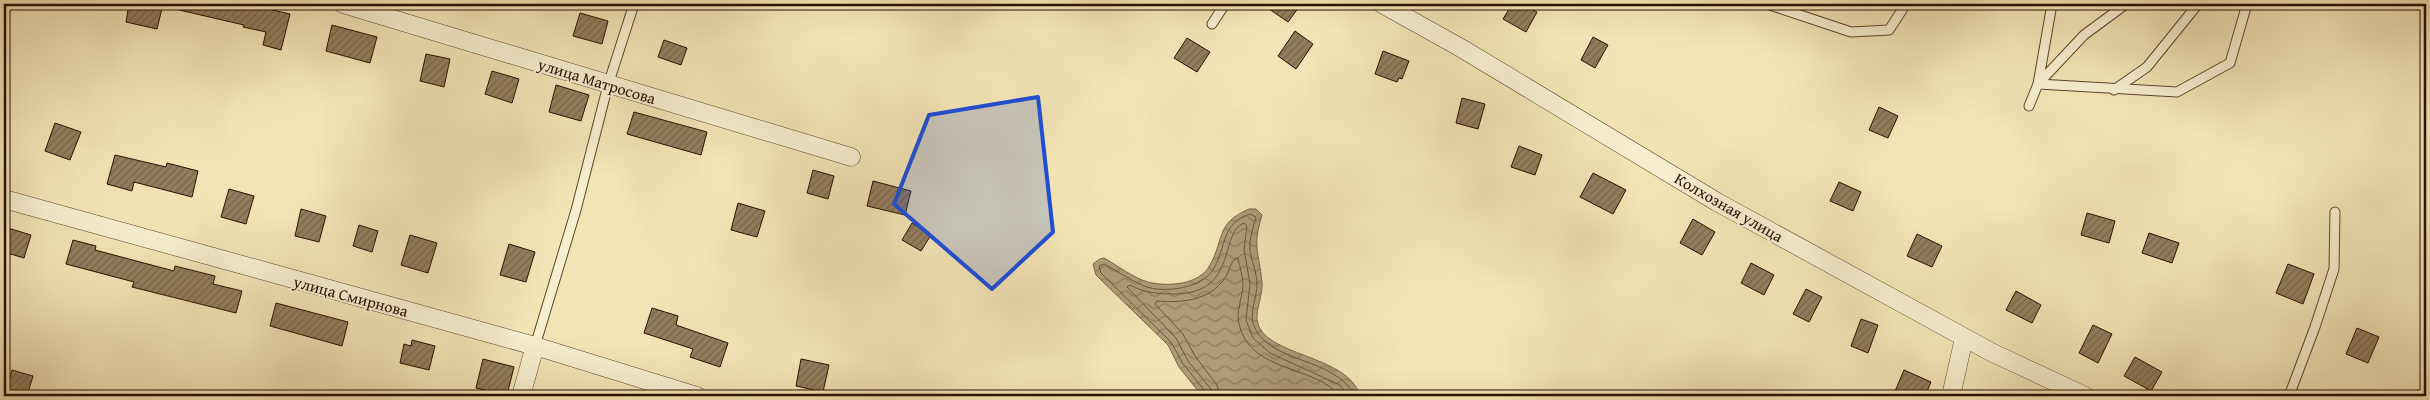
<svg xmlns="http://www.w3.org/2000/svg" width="2430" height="400" font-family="'Gentium Book Plus',serif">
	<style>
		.water { fill: url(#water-waves); stroke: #7a6249 }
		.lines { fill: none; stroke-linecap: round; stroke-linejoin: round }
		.shore { stroke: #6d543d; stroke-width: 1 }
		.building { fill: url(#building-hatch); stroke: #2b0d02 }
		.service-casing { stroke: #5d432f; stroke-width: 11 }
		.minor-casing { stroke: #5d432f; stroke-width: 19 }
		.service { stroke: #f7edcf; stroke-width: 9 }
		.minor { stroke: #f7edcf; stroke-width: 18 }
		.marked { fill: #1d4ed8; fill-opacity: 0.2; stroke: #1d4ed8; stroke-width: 4; stroke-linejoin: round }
		.labels { text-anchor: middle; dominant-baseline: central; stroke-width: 4; stroke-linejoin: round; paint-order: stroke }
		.street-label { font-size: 16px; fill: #2b0d02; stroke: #f7edcf }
	</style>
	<defs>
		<pattern id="water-waves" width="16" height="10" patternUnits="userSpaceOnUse" patternTransform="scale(1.25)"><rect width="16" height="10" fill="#af9b78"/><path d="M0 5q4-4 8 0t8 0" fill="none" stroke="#8f7d60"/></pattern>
		<pattern id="building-hatch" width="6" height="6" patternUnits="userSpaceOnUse" patternTransform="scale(1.25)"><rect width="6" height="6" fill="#937d5f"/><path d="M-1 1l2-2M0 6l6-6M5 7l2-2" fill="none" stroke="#78654c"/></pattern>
	</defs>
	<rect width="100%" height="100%" fill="#f3e4b5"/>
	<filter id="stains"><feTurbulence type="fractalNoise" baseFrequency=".004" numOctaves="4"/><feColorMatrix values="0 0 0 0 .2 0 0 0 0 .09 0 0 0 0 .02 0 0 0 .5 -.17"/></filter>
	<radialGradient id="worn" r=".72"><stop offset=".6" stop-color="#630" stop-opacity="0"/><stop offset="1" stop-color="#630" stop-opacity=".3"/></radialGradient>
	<path class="water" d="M1249 209H1256L1262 215C1252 248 1259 251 1262 282 1263 295 1256 308 1257 320 1262 357 1349 354 1360 396H1202L1179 367 1168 345 1096 275 1093 264 1100 259 1104 258C1117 265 1133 278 1148 282 1167 287 1200 285 1210 265 1225 238 1215 224 1249 209Z"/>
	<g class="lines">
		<g class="shore">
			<path d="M1206 396 1205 391 1183 364 1171 342 1101 273 1099 266 1104 264C1117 271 1130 280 1144 286 1164 294 1204 288 1214 268 1227 245 1221 224 1250 214L1256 217C1253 228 1249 239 1250 251 1252 262 1257 273 1257 285 1257 296 1250 311 1253 323 1265 364 1336 356 1355 396"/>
			<path d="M1212 396 1211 389 1188 361 1176 338 1127 287 1130 285C1145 293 1158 294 1175 294 1239 293 1218 234 1244 223L1247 226 1244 249 1250 284 1246 320 1253 338 1270 353 1340 385 1348 396"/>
			<path d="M1220 396 1217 385 1195 356 1183 334 1155 304 1157 301C1182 303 1209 301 1225 278 1229 272 1230 263 1236 258L1238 259C1240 268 1243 277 1243 286 1242 298 1236 312 1239 324 1250 374 1318 365 1339 396"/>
		</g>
	</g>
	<g class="building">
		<polygon points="129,4 163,4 157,29 126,22"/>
		<polygon points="180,4 247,4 290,14 281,50 263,45 266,32 243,27 244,25 179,10"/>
		<polygon points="1262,4 1301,4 1288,22"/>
		<polygon points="1512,4 1522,4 1537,12 1526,32 1503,19"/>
		<polygon points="580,13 608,21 602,44 573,36"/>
		<polygon points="332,25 377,37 370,63 326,51"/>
		<polygon points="1295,31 1313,44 1296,69 1278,56"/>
		<polygon points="1593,37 1608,45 1595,68 1581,60"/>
		<polygon points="1187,38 1210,52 1197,72 1174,58"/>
		<polygon points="664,40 687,48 681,65 658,57"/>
		<polygon points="1383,51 1409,61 1402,79 1399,78 1397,82 1375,74"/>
		<polygon points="426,54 450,59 444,87 420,81"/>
		<polygon points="492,71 519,79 512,103 485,94"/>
		<polygon points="556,85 589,95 581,121 549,112"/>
		<polygon points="1462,98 1485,104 1478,129 1456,123"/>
		<polygon points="1879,107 1898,116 1888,138 1869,130"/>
		<polygon points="634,112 707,132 701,155 627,134"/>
		<polygon points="55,123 81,132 70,160 45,151"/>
		<polygon points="1519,146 1542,155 1535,175 1511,167"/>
		<polygon points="115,155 166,167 167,163 198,171 192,197 134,182 132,191 107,184"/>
		<polygon points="813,170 834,176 828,199 807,193"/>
		<polygon points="1593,173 1626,190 1613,214 1580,197"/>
		<polygon points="873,181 911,191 905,215 867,206"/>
		<polygon points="1839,182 1861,192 1853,211 1830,201"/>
		<polygon points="229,189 254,196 246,224 221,217"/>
		<polygon points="738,203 765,211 757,237 731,230"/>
		<polygon points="301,209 326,216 319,242 295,236"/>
		<polygon points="2087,213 2115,221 2109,243 2081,235"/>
		<polygon points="1693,219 1715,232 1702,255 1680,243"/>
		<polygon points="912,223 931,235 921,251 902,240"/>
		<polygon points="359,225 378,231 372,252 353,246"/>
		<polygon points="8,228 31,235 24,258 4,252 4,241"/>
		<polygon points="2149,233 2179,243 2172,263 2142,253"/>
		<polygon points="1917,234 1942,246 1932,267 1907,256"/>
		<polygon points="410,235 437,243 428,273 401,265"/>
		<polygon points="73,240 96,246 95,250 174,271 175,266 215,276 213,284 242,291 236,313 132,287 134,282 66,264"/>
		<polygon points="509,244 535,252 526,282 500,275"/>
		<polygon points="1751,263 1774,275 1764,295 1741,283"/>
		<polygon points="2288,264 2314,274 2303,304 2276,293"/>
		<polygon points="1806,289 1822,297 1809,322 1793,314"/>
		<polygon points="2016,291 2041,305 2032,323 2006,310"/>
		<polygon points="276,303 348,322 342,346 270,326"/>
		<polygon points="652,308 678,316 676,325 728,343 720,367 690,357 693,349 644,333"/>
		<polygon points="1861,319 1878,325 1868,353 1851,346"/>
		<polygon points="2093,325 2112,334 2098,363 2079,353"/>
		<polygon points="2357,328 2379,337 2368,363 2346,354"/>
		<polygon points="412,340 435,346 429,370 400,363 404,344 411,346"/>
		<polygon points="2135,357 2162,372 2151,391 2124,376"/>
		<polygon points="483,359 514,367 507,395 476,388"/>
		<polygon points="801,359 829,365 823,392 796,386"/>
		<polygon points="12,370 33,376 27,396 5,396"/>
		<polygon points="1904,370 1931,382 1925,396 1893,396"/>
	</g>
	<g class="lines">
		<defs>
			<g id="service">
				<polyline points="1767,4 1851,32 1889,30 1906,4"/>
				<polyline points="2052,4 2038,84 2084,35 2126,4"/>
				<polyline points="1212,24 1225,4"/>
				<polyline points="2114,90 2147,67 2198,4"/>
				<polyline points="2029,106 2038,84 2177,92 2230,63 2247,4"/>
				<polyline points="535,346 576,210 608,85 634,4"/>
				<polyline points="2289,396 2315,327 2334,269 2335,212"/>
			</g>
			<g id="minor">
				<polyline points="343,4 851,157"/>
				<polyline points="1382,4 1461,48 1717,202 1991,352 2085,396"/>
				<polyline points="4,199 535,346 697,396"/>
				<polyline points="521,396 535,346"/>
				<polyline points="1951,396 1964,338"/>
			</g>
		</defs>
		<use href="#service" class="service-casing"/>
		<use href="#minor" class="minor-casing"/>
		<use href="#service" class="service"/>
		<use href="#minor" class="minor"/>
	</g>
	<path class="marked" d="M1038 97 1053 232 992 289 894 204 929 115Z"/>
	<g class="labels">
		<g class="street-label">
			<text transform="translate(597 81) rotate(17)">улица Матросова</text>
			<text transform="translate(1729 207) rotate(30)">Колхозная улица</text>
			<text transform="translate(351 296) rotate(15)">улица Смирнова</text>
		</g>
	</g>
	<rect width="2430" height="400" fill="none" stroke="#f3e4b5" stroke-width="20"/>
	<rect x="5" y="5" width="2420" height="390" fill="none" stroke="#2b0d02" stroke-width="2.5"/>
	<rect x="10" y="10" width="2410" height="380" fill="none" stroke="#2b0d02"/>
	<rect width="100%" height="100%" filter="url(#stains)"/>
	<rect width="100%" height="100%" fill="url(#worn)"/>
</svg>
